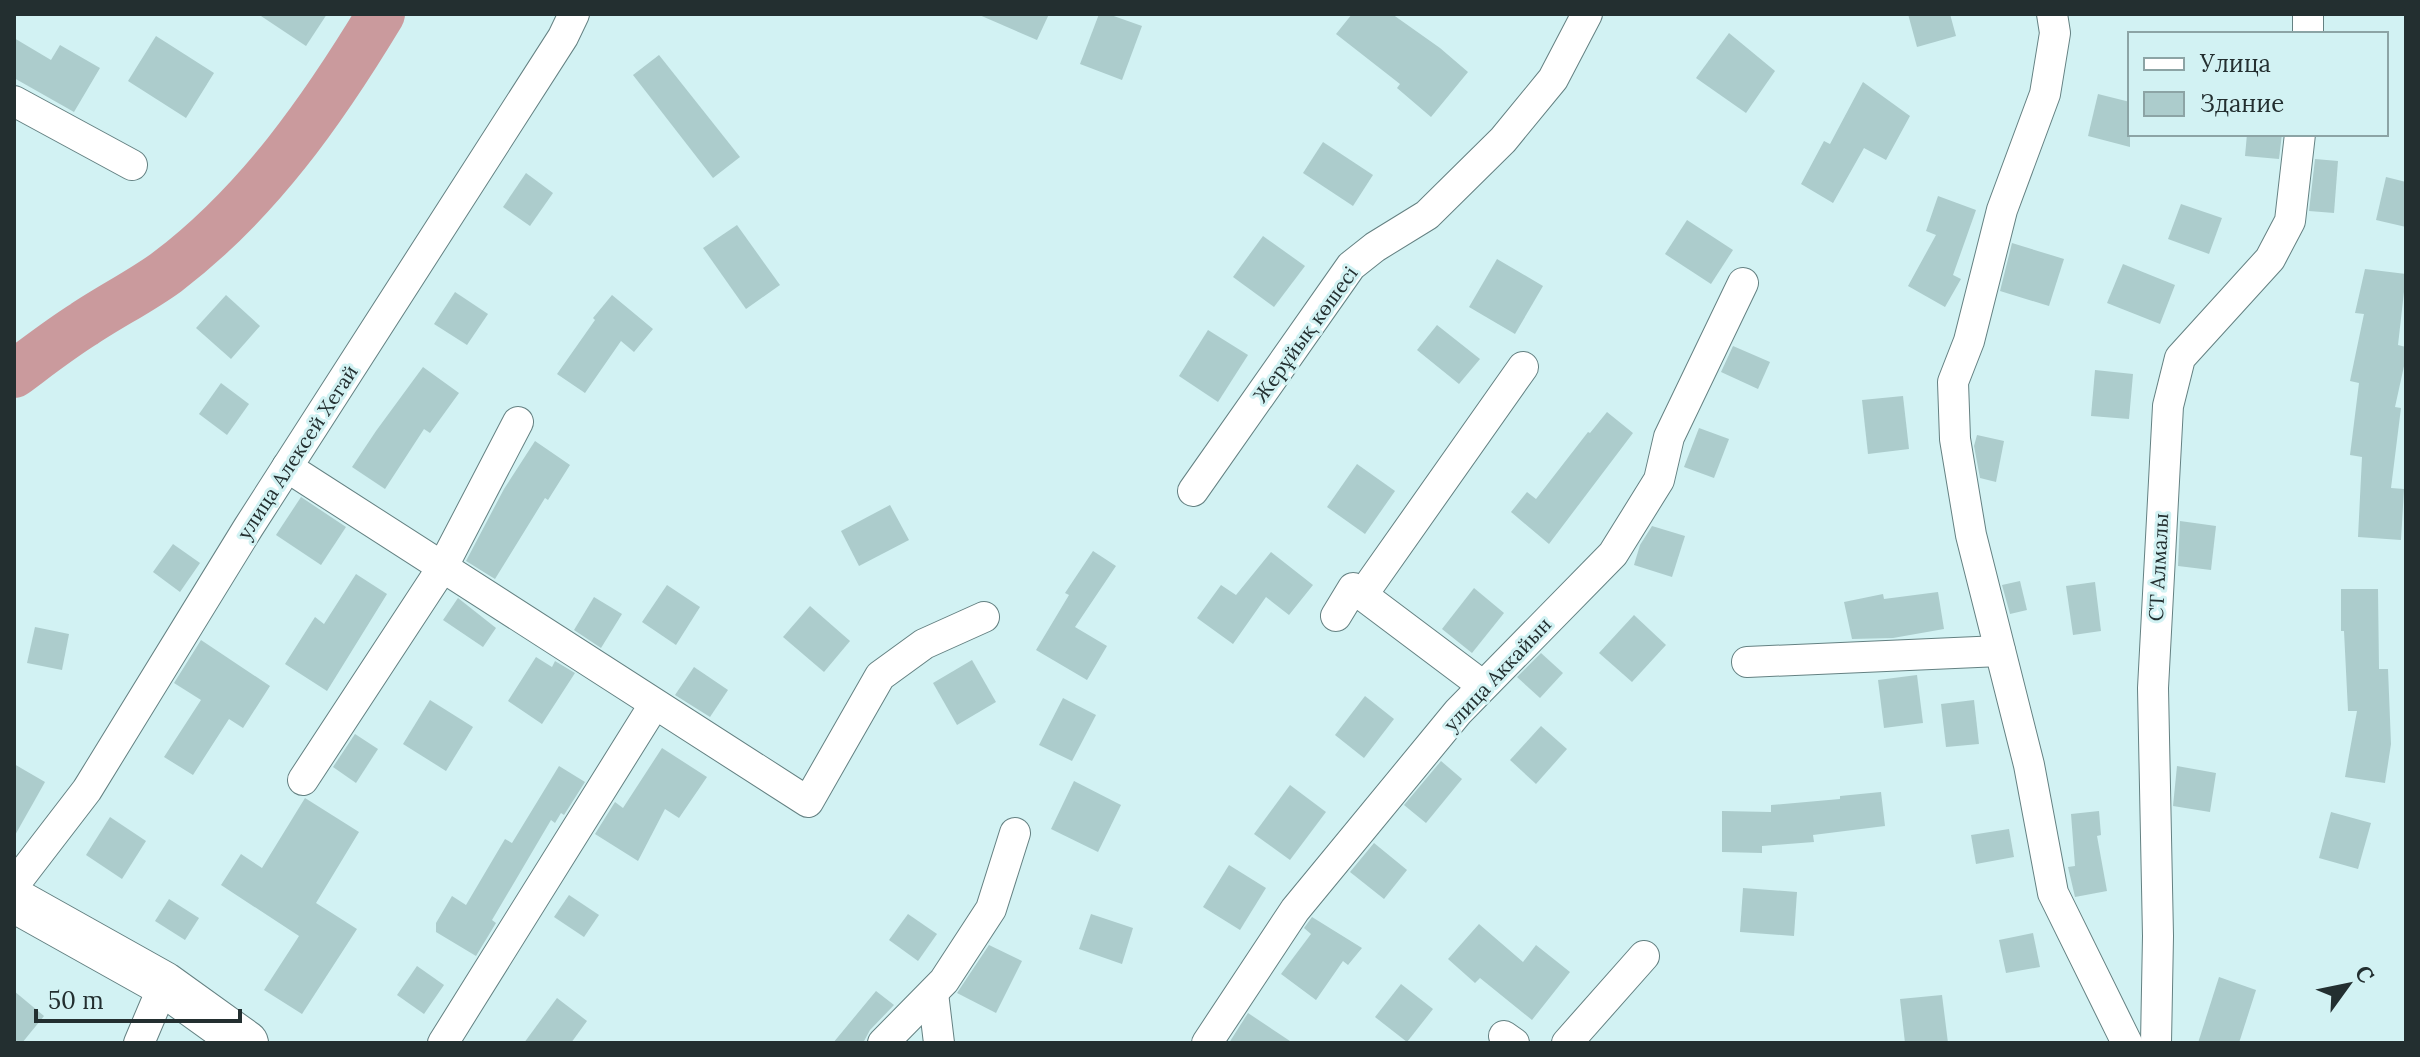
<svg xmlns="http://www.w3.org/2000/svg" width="2420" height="1057" font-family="Lora,serif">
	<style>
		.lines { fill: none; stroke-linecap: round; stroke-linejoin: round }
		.river { stroke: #ca9a9d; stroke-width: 48 }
		.building { fill: #accccc }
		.minor-casing { stroke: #648182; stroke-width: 32 }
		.primary-casing { stroke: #648182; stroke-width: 46 }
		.minor { stroke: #fff; stroke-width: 30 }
		.primary { stroke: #fff; stroke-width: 44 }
		.labels { text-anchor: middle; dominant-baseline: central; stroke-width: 6; stroke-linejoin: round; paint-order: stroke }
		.street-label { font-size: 20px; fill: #232f30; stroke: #d2f2f3 }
	</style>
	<rect width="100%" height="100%" fill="#d2f2f3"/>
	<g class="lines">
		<path class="river" d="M14 374C37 357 60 339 84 324 111 306 141 291 167 272 258 203 323 110 381 14"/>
	</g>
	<g class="building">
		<polygon points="258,14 327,14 306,46"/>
		<polygon points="977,14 1049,14 1037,40"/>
		<polygon points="1099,14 1108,14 1142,26 1122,80 1080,64"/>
		<polygon points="1352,14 1392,14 1440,48 1468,72 1431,117 1397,88 1400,84 1336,34"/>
		<polygon points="1908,14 1950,14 1956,36 1917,47"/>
		<polygon points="1729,33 1775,71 1746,113 1696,78"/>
		<polygon points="156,36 214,73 186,118 128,81"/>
		<polygon points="14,38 51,60 60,45 100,68 74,112 14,78"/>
		<polygon points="659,55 740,157 713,178 633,75"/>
		<polygon points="1863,82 1910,116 1886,160 1864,148 1833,203 1801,184 1824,141 1830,144"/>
		<polygon points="2098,94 2130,102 2130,147 2088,136"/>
		<polygon points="2247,134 2282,134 2279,159 2245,156"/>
		<polygon points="1323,142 1373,175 1353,206 1303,173"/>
		<polygon points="2315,159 2338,161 2334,213 2309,211"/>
		<polygon points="526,173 553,193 530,226 503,207"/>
		<polygon points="2386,177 2406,182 2406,227 2376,220"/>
		<polygon points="1938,196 1976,210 1953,275 1961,279 1945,307 1908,286 1936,235 1926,231"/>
		<polygon points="2181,204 2222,218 2209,254 2168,239"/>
		<polygon points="1687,220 1733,250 1711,284 1665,254"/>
		<polygon points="737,225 780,285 746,309 703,248"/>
		<polygon points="1263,236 1305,266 1274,307 1233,277"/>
		<polygon points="2012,243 2064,259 2049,306 2000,291"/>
		<polygon points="1497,259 1543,286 1515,334 1469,307"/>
		<polygon points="2123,264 2175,285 2160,324 2107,303"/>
		<polygon points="2365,269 2406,274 2398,345 2406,347 2406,357 2395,407 2401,408 2391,488 2404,489 2401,540 2358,537 2362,457 2350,455 2359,383 2350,381 2364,314 2355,313"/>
		<polygon points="455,292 488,314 467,345 434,324"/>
		<polygon points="226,295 260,326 231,359 196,328"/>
		<polygon points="612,295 653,329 634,352 621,341 585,393 557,374 595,320 593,318"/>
		<polygon points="1437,325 1480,359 1459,384 1417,350"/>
		<polygon points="1208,330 1248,355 1218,402 1179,376"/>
		<polygon points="1733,346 1770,362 1758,389 1721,372"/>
		<polygon points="423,367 459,393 430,433 424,429 385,489 352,467 376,431"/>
		<polygon points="2095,370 2133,374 2129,419 2091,416"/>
		<polygon points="221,383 249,404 227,435 199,414"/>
		<polygon points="1903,396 1909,449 1868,454 1862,400"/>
		<polygon points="1607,412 1633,433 1549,544 1511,512 1527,492 1536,499 1588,432 1590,433"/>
		<polygon points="1699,428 1729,439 1714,478 1684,467"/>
		<polygon points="1977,435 2004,441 1996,482 1980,478 1974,446"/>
		<polygon points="535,441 570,465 548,500 545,498 495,579 466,561 504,489"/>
		<polygon points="1357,464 1395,491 1365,534 1327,507"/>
		<polygon points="301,497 346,527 321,565 276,535"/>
		<polygon points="890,505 909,540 859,566 841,531"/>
		<polygon points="2180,521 2216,526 2211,570 2178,566"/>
		<polygon points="1652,526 1685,536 1672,577 1634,565 1640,545"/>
		<polygon points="173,544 200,563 180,592 153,572"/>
		<polygon points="1093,551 1116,566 1075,627 1107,646 1087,680 1036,650 1069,595 1065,593"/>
		<polygon points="1271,552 1313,585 1289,615 1266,597 1233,644 1197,618 1221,585 1236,595"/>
		<polygon points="356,574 387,594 327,691 285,664 315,617 324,624"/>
		<polygon points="2020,581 2027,610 2010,614 2002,585"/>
		<polygon points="2095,582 2101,631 2073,635 2066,586"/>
		<polygon points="667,585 700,607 676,645 642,622"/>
		<polygon points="1474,588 1504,613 1472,653 1442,629"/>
		<polygon points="2341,589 2378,589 2379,669 2388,669 2391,744 2385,783 2345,777 2357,711 2348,711 2344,631 2341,631"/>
		<polygon points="1938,592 1944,629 1893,638 1852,639 1844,602 1883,594 1884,599"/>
		<polygon points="594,597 622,614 601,648 574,630"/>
		<polygon points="458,598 496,628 483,647 443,620"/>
		<polygon points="810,606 850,641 824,672 783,637"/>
		<polygon points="1634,615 1666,645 1632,682 1599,653"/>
		<polygon points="35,627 69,634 62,670 27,663"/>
		<polygon points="201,640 270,686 243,728 229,719 193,775 164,757 201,700 174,683"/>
		<polygon points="1541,653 1563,673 1540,698 1517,677"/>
		<polygon points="536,657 552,667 555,661 575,673 542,724 508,701"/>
		<polygon points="972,660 996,702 957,725 933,683"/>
		<polygon points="694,667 728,690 710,717 675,695"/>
		<polygon points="1917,675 1923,723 1884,728 1878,680"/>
		<polygon points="1365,696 1394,719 1364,758 1335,735"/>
		<polygon points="1063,698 1096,715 1072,761 1039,745"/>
		<polygon points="430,700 473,727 446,771 403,744"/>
		<polygon points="1974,700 1979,744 1946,747 1941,704"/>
		<polygon points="1541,726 1567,749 1536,784 1510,760"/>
		<polygon points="355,734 378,749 356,783 333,767"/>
		<polygon points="662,748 707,777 679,818 665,809 638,861 595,834 615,802 623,808"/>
		<polygon points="1441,761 1462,779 1426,823 1404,805"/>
		<polygon points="14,764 45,782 14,837"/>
		<polygon points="559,766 585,782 564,815 561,813 555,823 551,820 492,920 496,923 476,956 436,932 436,923 452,896 466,905 505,839 512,843"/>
		<polygon points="2177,766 2216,773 2210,812 2173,806"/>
		<polygon points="1074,781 1121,805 1098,852 1051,829"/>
		<polygon points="1290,785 1326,812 1290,860 1254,834"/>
		<polygon points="1881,792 1885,826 1813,835 1814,842 1762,846 1762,853 1722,852 1722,811 1771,812 1771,805 1840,799 1840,796"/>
		<polygon points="305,798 359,832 316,903 357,929 302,1014 264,990 299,936 221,885 241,854 262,868"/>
		<polygon points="2099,811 2101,835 2097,836 2107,891 2075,897 2068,867 2075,866 2071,814"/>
		<polygon points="2331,812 2371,823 2358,869 2319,858"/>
		<polygon points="110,817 146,841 122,879 86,855"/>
		<polygon points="2009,829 2014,857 1976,864 1971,835"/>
		<polygon points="1374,843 1407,870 1384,899 1350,872"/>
		<polygon points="1229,865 1266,888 1240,930 1203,907"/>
		<polygon points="1743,888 1797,892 1794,936 1740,932"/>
		<polygon points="569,895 599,915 584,937 554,917"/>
		<polygon points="169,899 199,918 185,940 155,921"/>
		<polygon points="908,914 937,934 918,961 889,940"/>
		<polygon points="1091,914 1133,928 1122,964 1079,949"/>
		<polygon points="1312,917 1362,948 1348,965 1343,961 1316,1000 1281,974 1311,934 1304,928"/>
		<polygon points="1479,924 1523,962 1536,945 1570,972 1532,1020 1480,978 1475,983 1448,959"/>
		<polygon points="2033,933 2040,967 2006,973 1999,940"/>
		<polygon points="989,945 1022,961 996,1013 957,993"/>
		<polygon points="417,966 444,985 424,1014 397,995"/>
		<polygon points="2219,977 2256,990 2239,1043 2198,1043"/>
		<polygon points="1401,984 1433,1009 1407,1042 1375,1017"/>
		<polygon points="14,991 44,1016 22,1043 14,1043"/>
		<polygon points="876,991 894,1005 870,1030 863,1043 833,1043"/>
		<polygon points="1942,995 1948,1043 1905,1043 1900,999"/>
		<polygon points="557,998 587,1021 571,1043 524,1043"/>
		<polygon points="1248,1013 1293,1043 1229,1043"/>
	</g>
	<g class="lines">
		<defs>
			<g id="minor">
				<polyline points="2052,14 2055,33 2045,94 2002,210 1969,341 1953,382 1955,439 1971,535 2029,765 2053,893 2127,1043"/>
				<polyline points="2308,14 2308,34"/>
				<polyline points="14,101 132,165"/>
				<polyline points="287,467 808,802 880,676 924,644 984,617"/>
				<polyline points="1193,491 1351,266 1375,247 1427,215 1503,140 1553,79 1587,14"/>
				<polyline points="1363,594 1523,367"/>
				<polyline points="1336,616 1353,588 1482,685"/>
				<polyline points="1747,662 2000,651"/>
				<polyline points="303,780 442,568 518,422"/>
				<polyline points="14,885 87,790 248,528 563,37 574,14"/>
				<polyline points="933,993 939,1043"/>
				<polyline points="1504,1036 1514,1043"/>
				<polyline points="139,1043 164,984"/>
				<polyline points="443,1043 654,705"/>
				<polyline points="883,1043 944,981 991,909 1015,833"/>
				<polyline points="1207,1043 1295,910 1458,712 1613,554 1659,480 1669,437 1743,283"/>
				<polyline points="1567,1043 1644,956"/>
				<polyline points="2156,1043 2158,936 2153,688 2168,406 2180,358 2270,259 2290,221 2300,134"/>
			</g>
			<polyline id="primary" points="14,900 164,984 246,1043"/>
		</defs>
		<use href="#minor" class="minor-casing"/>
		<use href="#primary" class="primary-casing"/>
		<use href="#minor" class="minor"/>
		<use href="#primary" class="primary"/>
	</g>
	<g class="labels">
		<g class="street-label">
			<text transform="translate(1305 334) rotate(-54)">Жерұйық көшесі</text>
			<text transform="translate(297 452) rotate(-57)">улица Алексей Хегай</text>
			<text transform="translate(2158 567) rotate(-87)">СТ Алмалы</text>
			<text transform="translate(1497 674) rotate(-47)">улица Аккайын</text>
		</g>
	</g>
	<rect width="2420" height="1057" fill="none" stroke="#232f30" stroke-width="32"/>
	<rect x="2128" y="32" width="260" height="104" fill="#d2f2f3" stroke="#8ca4a5" stroke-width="2"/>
	<rect x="2144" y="58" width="40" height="12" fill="#ffffff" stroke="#8ca4a5" stroke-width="2"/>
	<text x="2200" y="72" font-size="24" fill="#232f30">Улица</text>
	<rect x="2144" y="92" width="40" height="24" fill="#accccc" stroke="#8ca4a5" stroke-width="2"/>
	<text x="2200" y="112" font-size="24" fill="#232f30">Здание</text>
	<g transform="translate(2348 985) rotate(57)" stroke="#d2f2f3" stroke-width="6" paint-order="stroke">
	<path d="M0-6L14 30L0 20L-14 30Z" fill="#232f30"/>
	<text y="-12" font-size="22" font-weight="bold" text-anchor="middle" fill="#232f30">С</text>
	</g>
	<path d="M36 1009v12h204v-12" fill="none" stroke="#232f30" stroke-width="4"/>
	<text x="48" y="1009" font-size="24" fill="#232f30" stroke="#d2f2f3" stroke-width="6" paint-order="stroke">50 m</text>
</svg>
